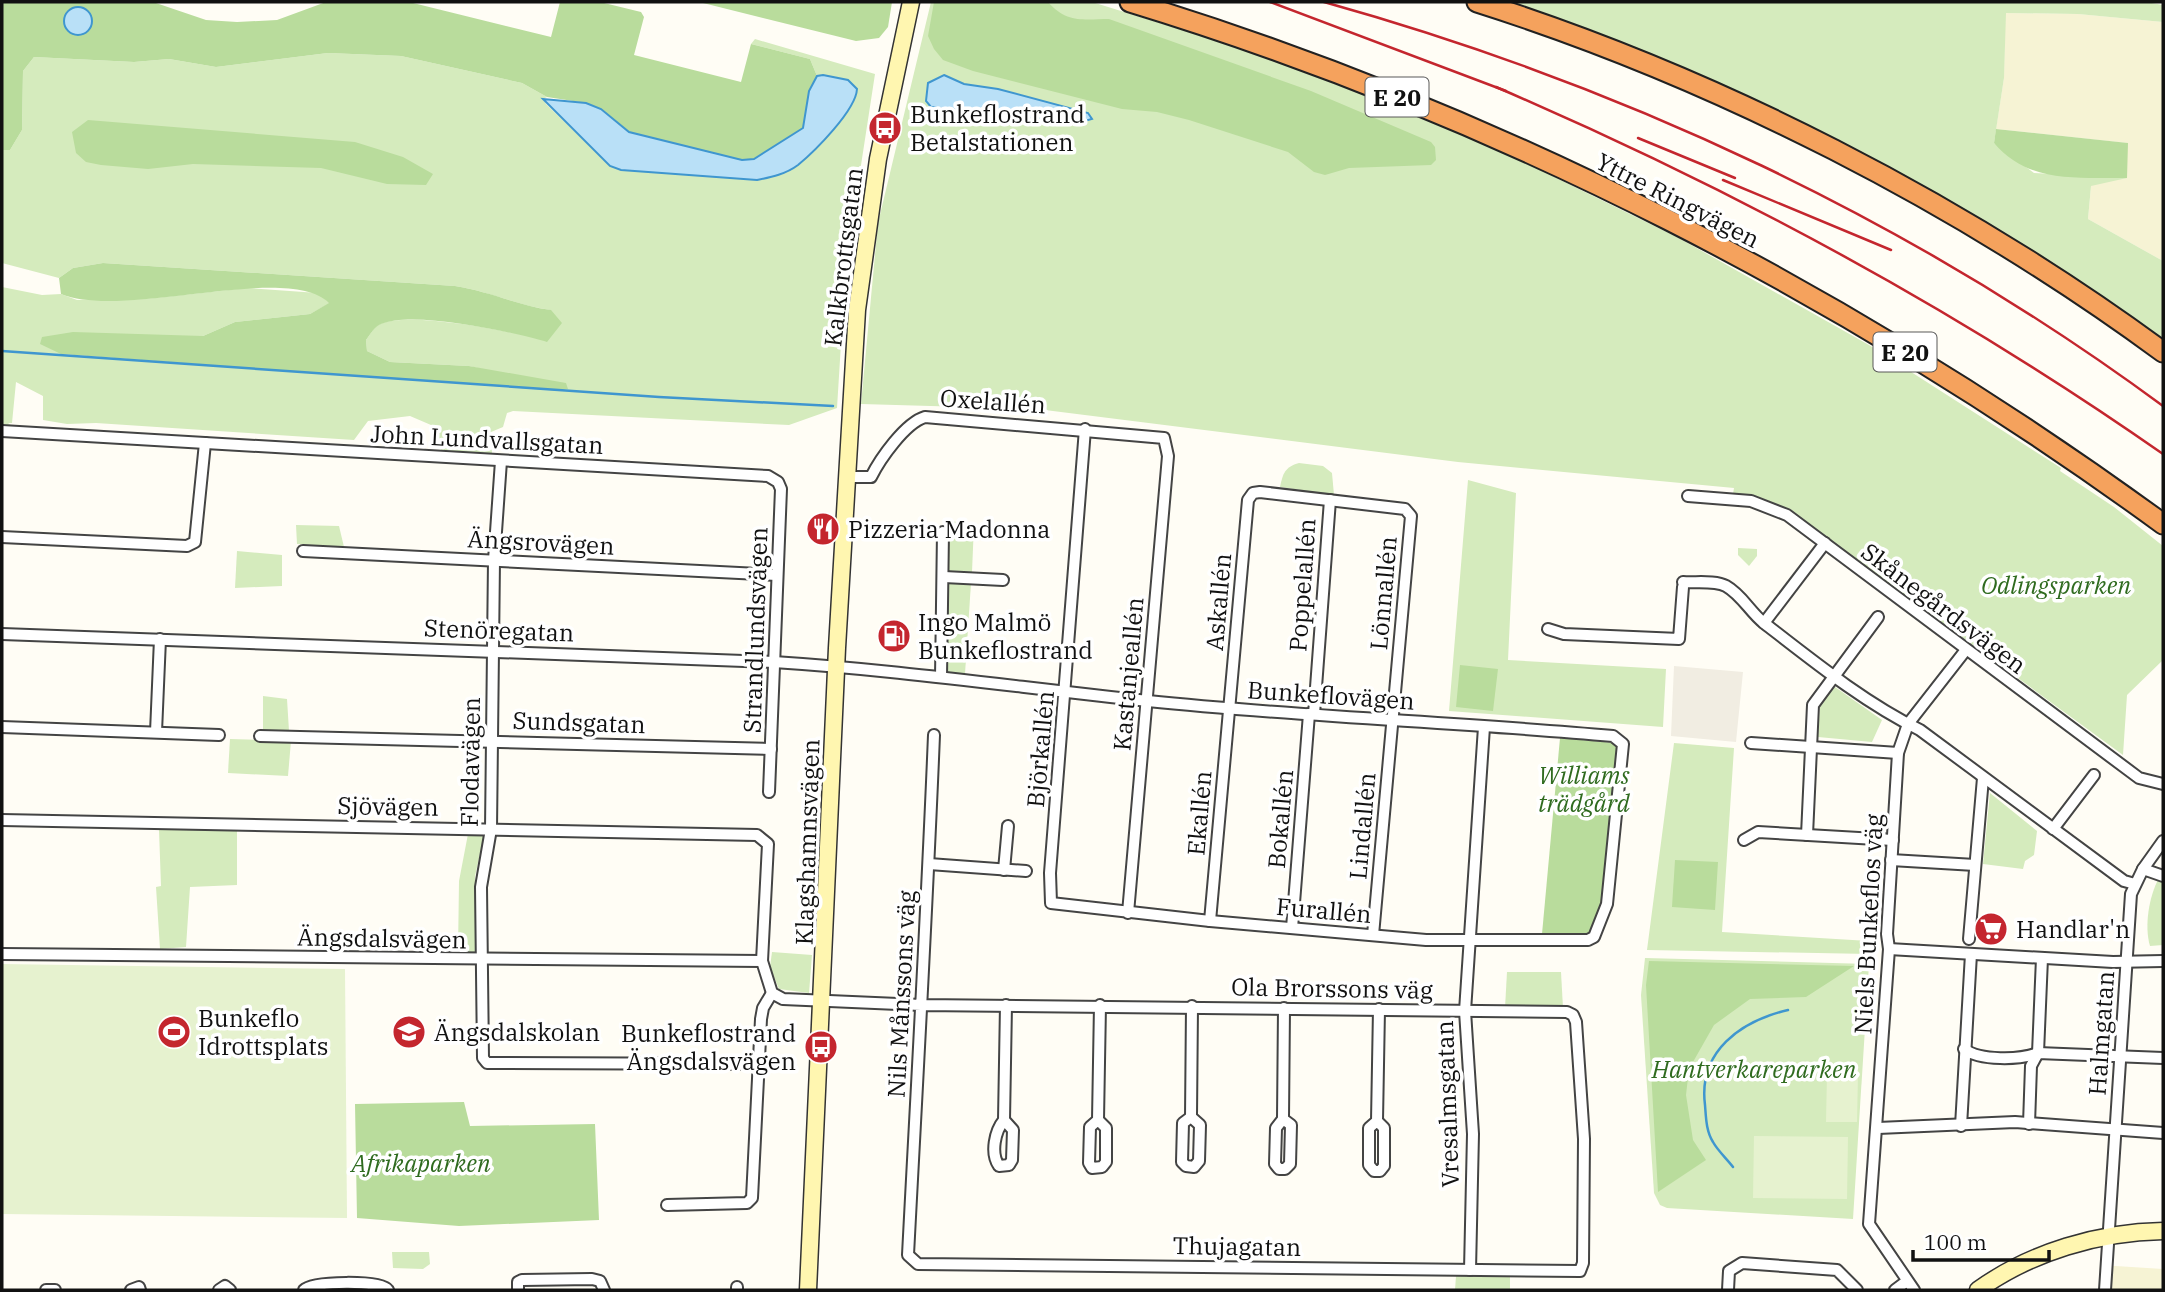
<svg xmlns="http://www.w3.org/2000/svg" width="2165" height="1292" font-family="'IBM Plex Serif',serif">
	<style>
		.farmland { fill: #f6f3d4 }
		.green { fill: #d5ebbd }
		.forest { fill: #b9dc9c }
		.pitch { fill: #e6f2cf }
		.plaza { fill: #f1ede2 }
		.water { fill: #b9e0f7; stroke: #3f96cf; stroke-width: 2 }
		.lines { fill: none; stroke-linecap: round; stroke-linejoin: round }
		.stream { stroke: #3f96cf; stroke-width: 2.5 }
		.street-casing { stroke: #444; stroke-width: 14 }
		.secondary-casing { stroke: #333; stroke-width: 19 }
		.highway-casing { stroke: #222; stroke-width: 23 }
		.street { stroke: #fff; stroke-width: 10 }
		.secondary { stroke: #fff6b0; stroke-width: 16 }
		.highway { stroke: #f5a25d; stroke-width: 19 }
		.rail { stroke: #c4262e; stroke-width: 2.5 }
		.labels { text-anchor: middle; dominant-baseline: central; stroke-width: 7; stroke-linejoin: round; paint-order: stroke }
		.shield { fill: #fff; stroke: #585858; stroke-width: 2 }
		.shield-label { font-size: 23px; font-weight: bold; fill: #111 }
		.poi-label { font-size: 24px; fill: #111; stroke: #fff; text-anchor: start }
		.street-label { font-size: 24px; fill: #111; stroke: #fff }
		.park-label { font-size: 24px; font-style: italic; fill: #2f6b1f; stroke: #fff }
	</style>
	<rect width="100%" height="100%" fill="#fffdf5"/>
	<g class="farmland">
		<polygon points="2005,13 2078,14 2163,22 2163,261 2088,219 2091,186 2127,143 1996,129 2004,78"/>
		<polygon points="2100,1265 2163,1269 2163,1290 2099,1290"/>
	</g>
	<g class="green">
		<polygon points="931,2 1092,2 1234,46 1413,113 1536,168 1677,237 1869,345 2061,468 2060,471 2114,507 2163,546 2163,660 2127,695 2123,755 1821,534 1790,509 1733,494 1734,488 1458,462 1037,409 861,404 878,223"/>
		<polygon points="1505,2 2146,2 2163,5 2163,22 2078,14 2006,13 2004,78 1994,143 2034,173 2127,178 2091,186 2088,219 2163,261 2163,339 2030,251"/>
		<path d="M755 39 875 74 846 263 837 408 789 425 513 411 507 413 503 427 491 432 492 454 441 450 431 425 410 416 368 421 354 440 96 423 67 424 43 420V396L16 382 12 423H8L11 425H2V287L42 295 61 294 77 300 146 299 247 288 318 293 330 303 310 314 235 322 203 336H157L61 354 556 391 568 389 469 366 390 362 367 351 366 340C370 335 374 327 380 324 407 312 490 328 520 334L550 310C517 305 488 291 455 286L103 263 73 268 59 278 2 263V150H10L22 130 23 71 34 57 134 62 169 59 216 67 328 53 401 56 522 83 547 97 543 99 546 104 610 166 621 170 664 171 823 75 817 76 810 59 751 44Z"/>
		<path d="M1299 463 1323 466 1332 473 1334 495 1280 487C1283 473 1285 467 1299 463Z"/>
		<polygon points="1468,480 1516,493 1508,660 1666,669 1663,727 1449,711"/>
		<polygon points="949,521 974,524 972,572 949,572"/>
		<polygon points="296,525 339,526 344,547 297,544"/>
		<polygon points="1738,548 1757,549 1757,556 1749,566 1738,555"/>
		<polygon points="237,551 282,555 282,586 235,588"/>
		<polygon points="971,583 965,674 945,673 948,584"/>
		<polygon points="1835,687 1882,720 1872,742 1818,737 1820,705"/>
		<polygon points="263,696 287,699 289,731 263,731"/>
		<polygon points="230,739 291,741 288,776 228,773"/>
		<polygon points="1674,743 1734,748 1722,932 1869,941 1870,954 1647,950"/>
		<polygon points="1990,793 2037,831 2034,855 2025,861 2023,869 1983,864"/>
		<polygon points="237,828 237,885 190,887 186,947 160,949 156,887 161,886 159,830"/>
		<polygon points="468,834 484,836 475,876 477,952 458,952 459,881"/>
		<path d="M2159 878H2163V945L2150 946C2144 926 2149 896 2159 878Z"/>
		<polygon points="772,952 812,955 809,993 779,989 770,967"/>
		<polygon points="1645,958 1869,964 1853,1219 1667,1208 1660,1205 1654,1193 1641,995"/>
		<polygon points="1507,972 1561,972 1563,1008 1505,1008"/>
		<polygon points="392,1252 429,1252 430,1264 423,1269 393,1268"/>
		<polygon points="1456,1276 1510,1276 1510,1290 1455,1290"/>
	</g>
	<g class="forest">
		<polygon points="2,2 153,2 206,20 237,22 277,20 326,2 409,2 551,37 560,2 600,2 641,12 644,17 634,55 741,82 751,44 810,59 817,76 809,91 803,128 754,159 742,160 629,132 601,109 586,103 547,97 522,83 401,56 328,53 216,67 169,59 134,62 34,57 23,71 22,130 10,150 2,150"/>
		<polygon points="699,2 892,2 888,27 879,38 856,41"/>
		<path d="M934 2H1048C1067 24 1085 19 1109 19L1311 91 1431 142 1435 147 1436 160 1431 165 1349 168 1325 175 1314 172 1288 152 1189 120 1157 112 1122 109 973 71 943 60 934 49 928 36Z"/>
		<polygon points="88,120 355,142 403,157 433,174 426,185 387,184 321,168 193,164 148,169 101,165 86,162 76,153 72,132"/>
		<path d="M1996 129 2128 143 2127 178C2077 177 2029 184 1994 143Z"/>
		<path d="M103 263 455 286C488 291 517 305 551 310L562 323 547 342C512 332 414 310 381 324 374 327 370 335 366 340L367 351 390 362 469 366 566 383 568 389 556 391 61 354 40 344 42 337 73 332 203 336 235 322 310 314 329 303C287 262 124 320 61 294L59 278 73 268Z"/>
		<polygon points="1460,665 1498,669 1493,711 1456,707"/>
		<polygon points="1560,738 1615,743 1617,749 1602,904 1587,936 1542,934"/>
		<polygon points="1675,860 1718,862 1715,910 1672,907"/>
		<polygon points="1649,961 1854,966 1806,997 1750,999 1714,1025 1689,1069 1686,1095 1693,1140 1706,1160 1658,1192 1646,985"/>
		<polygon points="464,1102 470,1126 595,1124 599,1220 459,1226 357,1218 355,1104"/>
	</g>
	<g class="pitch">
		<polygon points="2,964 345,969 347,1218 2,1214"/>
		<polygon points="1827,1074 1858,1074 1857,1122 1826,1122"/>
		<polygon points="1754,1136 1848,1137 1847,1199 1753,1198"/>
	</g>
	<polygon class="plaza" points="1674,666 1743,672 1736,742 1671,736"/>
	<g class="water">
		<circle cx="78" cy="21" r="14"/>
		<path d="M823 75 848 80 857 89C856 110 815 151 798 165 786 174 772 177 757 180L621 170 610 166 543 99 586 103 601 109 629 132 742 160 754 159 803 128 809 91 817 76Z"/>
		<polygon points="944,75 964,84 998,89 1088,113 1092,119 1077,123 931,107 926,101 928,83"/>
	</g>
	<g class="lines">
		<g class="stream">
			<polyline points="2,351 659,397 833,406"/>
			<path d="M1733 1167C1727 1159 1718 1151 1713 1142 1706 1131 1706 1117 1705 1105 1698 1051 1741 1021 1788 1010"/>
		</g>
		<defs>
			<g id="street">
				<polyline points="2,431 768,476 778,482 781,489 769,792"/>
				<polyline points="501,461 494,560 491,829 481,887 483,1058 487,1063 757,1064"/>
				<path d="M847 477H871C880 459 905 423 925 417L1164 438 1168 456 1128 913"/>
				<polyline points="1688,496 1751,501 1787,515 2139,778 2163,784"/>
				<polyline points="2,537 187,546 195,542 205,443"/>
				<polyline points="303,551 777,575"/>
				<polyline points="944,577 1003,580"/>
				<path d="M1683 582C1695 583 1715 580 1726 586 1742 595 1750 612 1764 623 1813 661 1865 703 1920 730L2124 881 2135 884"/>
				<polyline points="1764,623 1825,543"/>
				<polyline points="1548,629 1564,634 1679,639 1683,587"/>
				<path d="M2 634 774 662C899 670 1023 688 1148 701 1303 717 1458 722 1613 736L1623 744 1607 904 1594 937 1588 940H1426L1210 921 1051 903 1050 873 1085 429"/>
				<polyline points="941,677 943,532"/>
				<polyline points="1314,714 1330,500"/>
				<polyline points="2,727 219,735"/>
				<polyline points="156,732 160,639"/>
				<polyline points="260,736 771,749"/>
				<polyline points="1751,743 1898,753"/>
				<path d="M2 820 757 835 768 844 762 961 772 993 783 999 921 1005 1567 1012 1573 1015 1576 1022 1584 1139 1583 1263 1580 1271 918 1264 908 1255C917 1082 927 909 934 735"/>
				<polyline points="2053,829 2094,775"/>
				<polyline points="1807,835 1813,705 1878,617"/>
				<polyline points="1744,840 1758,832 1893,840"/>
				<polyline points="1891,860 1975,865"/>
				<polyline points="929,864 1026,871"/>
				<polyline points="2143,869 2163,876"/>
				<polyline points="1004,870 1008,826"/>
				<polyline points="1210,921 1248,500 1253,493 1260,492 1405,509 1411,516 1373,935"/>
				<polyline points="1292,928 1309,714"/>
				<polyline points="1969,939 1983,778"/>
				<polyline points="1889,949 2113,962 2163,961"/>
				<polyline points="2,954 762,961"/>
				<path d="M1964 1049C1980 1061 2020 1060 2038 1053L2163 1058"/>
				<polyline points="1191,1117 1200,1125 1199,1161 1194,1167 1186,1166 1182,1162 1183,1123 1191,1117 1192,1006"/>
				<polyline points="1283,1119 1291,1125 1290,1164 1285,1169 1279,1169 1275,1164 1276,1128 1283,1119 1284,1008"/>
				<path d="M1004 1120 1013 1130 1012 1160 1009 1165 999 1166C990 1153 995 1131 1004 1120L1006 1005"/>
				<polyline points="1098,1120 1106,1128 1106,1162 1102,1167 1092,1168 1089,1163 1090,1127 1098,1120 1100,1005"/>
				<polyline points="1377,1121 1384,1128 1384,1166 1380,1171 1374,1171 1369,1165 1369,1128 1377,1121 1379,1009"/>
				<polyline points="2029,1124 2031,1066 2038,1053 2042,958"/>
				<polyline points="1961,1126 1971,954"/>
				<polyline points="1878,1128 2015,1122 2163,1133"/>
				<polyline points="667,1205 747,1203 752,1198 761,1019 763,1008 772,993"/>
				<polyline points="1470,1270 1473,1134 1465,1011 1484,727"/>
				<polyline points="46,1290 55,1290"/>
				<polyline points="131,1290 139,1287 140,1290"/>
				<polyline points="219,1290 225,1286 230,1290"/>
				<path d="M304 1290C312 1281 381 1280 388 1290"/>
				<polyline points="518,1290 518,1282 522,1280 592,1279 600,1281 604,1290"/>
				<polyline points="737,1290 737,1287"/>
				<polyline points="1728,1290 1729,1271 1742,1263 1837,1270 1857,1290"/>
				<polyline points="1895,1290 1907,1281"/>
				<polyline points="1914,1290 1869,1224 1889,949 1887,934 1898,753 1908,724 1965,651"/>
				<polyline points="2105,1290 2131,894 2143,869 2163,841"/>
			</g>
			<g id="secondary">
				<polyline points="808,1290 837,648 857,310 878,159 911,2"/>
				<path d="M1978 1290C2031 1252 2099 1232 2163 1231"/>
			</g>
			<g id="highway">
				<path d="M1130 2C1500 115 1851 296 2163 524"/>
				<path d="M1477 2C1717 78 1960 203 2163 352"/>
			</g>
		</defs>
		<use href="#street" class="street-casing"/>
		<use href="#secondary" class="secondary-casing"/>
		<use href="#highway" class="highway-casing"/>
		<use href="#street" class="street"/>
		<use href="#secondary" class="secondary"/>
		<use href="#highway" class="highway"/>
		<g class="rail">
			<polyline points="1270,2 1506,91"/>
			<path d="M1324 2C1625 86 1911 220 2163 406"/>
			<path d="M1496 87C1731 188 1953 307 2163 454"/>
			<polyline points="1638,138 1735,178"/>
			<polyline points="1723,180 1891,250"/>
		</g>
	</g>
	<defs>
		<symbol id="bus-disc" viewBox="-11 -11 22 22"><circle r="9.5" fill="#c4262e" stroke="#fff"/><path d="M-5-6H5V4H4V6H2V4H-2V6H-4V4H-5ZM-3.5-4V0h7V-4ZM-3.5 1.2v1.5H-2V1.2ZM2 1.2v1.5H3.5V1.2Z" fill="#fff"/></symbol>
		<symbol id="restaurant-disc" viewBox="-11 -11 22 22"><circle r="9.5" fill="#c4262e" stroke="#fff"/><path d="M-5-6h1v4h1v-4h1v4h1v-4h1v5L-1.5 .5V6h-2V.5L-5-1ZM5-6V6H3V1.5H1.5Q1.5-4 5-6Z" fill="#fff"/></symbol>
		<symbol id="fuel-disc" viewBox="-11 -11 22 22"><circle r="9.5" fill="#c4262e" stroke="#fff"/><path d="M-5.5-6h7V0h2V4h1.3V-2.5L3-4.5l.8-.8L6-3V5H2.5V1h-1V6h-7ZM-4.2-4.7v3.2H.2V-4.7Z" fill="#fff"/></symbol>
		<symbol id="supermarket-disc" viewBox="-11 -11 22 22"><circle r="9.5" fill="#c4262e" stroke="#fff"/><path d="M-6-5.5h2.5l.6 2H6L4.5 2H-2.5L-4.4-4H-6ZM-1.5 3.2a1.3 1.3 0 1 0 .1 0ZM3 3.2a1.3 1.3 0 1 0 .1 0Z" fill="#fff"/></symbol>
		<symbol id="stadium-disc" viewBox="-11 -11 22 22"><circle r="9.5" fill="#c4262e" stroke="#fff"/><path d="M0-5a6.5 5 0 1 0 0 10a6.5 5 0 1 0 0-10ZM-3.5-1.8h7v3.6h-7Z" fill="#fff"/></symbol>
		<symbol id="school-disc" viewBox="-11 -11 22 22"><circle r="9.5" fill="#c4262e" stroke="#fff"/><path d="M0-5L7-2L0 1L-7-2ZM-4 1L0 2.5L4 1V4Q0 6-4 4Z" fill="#fff"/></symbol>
	</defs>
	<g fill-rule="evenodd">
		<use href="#bus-disc" x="866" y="109" width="38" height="38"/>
		<use href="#restaurant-disc" x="804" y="510" width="38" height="38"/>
		<use href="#fuel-disc" x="875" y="617" width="38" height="38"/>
		<use href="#supermarket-disc" x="1972" y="910" width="38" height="38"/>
		<use href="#stadium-disc" x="155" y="1013" width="38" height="38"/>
		<use href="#school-disc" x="390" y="1013" width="38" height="38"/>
		<use href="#bus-disc" x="802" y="1028" width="38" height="38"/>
	</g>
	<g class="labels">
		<g class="shield">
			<rect x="1365.5" y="77.5" width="63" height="39" rx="5"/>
			<rect x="1873.5" y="332.5" width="63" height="39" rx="5"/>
		</g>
		<g class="shield-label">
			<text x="1397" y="97">E 20</text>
			<text x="1905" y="352">E 20</text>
		</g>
		<g class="poi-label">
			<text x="910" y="114">Bunkeflostrand<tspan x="910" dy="28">Betalstationen</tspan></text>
			<text x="848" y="529">Pizzeria Madonna</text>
			<text x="918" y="622">Ingo Malmö<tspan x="918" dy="28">Bunkeflostrand</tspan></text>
			<text x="2016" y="929">Handlar'n</text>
			<text x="198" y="1018">Bunkeflo<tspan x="198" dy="28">Idrottsplats</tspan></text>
			<text x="434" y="1032">Ängsdalskolan</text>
			<text x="796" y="1033" text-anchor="end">Bunkeflostrand<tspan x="796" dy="28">Ängsdalsvägen</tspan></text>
		</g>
		<g class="street-label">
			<text transform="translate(1678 200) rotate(27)">Yttre Ringvägen</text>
			<text transform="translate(843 257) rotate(-83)">Kalkbrottsgatan</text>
			<text transform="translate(993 401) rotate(4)">Oxelallén</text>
			<text transform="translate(487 439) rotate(3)">John Lundvallsgatan</text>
			<text transform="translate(541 542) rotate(3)">Ängsrovägen</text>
			<text transform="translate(1302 585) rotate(-86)">Poppelallén</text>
			<text transform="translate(1383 593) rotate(-85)">Lönnallén</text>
			<text transform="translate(1218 602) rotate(-85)">Askallén</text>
			<text transform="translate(1944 608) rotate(37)">Skånegårdsvägen</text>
			<text transform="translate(499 630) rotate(2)">Stenöregatan</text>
			<text transform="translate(755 630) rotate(-88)">Strandlundsvägen</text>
			<text transform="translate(1128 674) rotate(-85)">Kastanjeallén</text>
			<text transform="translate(1331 695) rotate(4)">Bunkeflovägen</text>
			<text transform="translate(579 722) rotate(2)">Sundsgatan</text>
			<text transform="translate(1040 749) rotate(-85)">Björkallén</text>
			<text transform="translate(470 762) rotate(-89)">Flodavägen</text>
			<text transform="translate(388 806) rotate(1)">Sjövägen</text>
			<text transform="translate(1199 813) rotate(-85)">Ekallén</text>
			<text transform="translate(1280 819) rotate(-85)">Bokallén</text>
			<text transform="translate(1362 826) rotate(-85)">Lindallén</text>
			<text transform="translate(807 842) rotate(-88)">Klagshamnsvägen</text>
			<text transform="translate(1324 910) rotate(5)">Furallén</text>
			<text transform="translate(1868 924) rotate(-87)">Niels Bunkeflos väg</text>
			<text transform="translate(382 938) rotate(1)">Ängsdalsvägen</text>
			<text transform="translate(1332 988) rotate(1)">Ola Brorssons väg</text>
			<text transform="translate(901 994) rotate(-87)">Nils Månssons väg</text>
			<text transform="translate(2101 1033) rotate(-86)">Halmgatan</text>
			<text transform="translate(1447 1104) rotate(-92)">Vresalmsgatan</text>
			<text transform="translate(1237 1246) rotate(1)">Thujagatan</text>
		</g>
		<g class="park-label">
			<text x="2056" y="585">Odlingsparken</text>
			<text x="1584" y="775">Williams<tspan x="1584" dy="28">trädgård</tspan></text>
			<text x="1754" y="1069">Hantverkareparken</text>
			<text x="421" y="1163">Afrikaparken</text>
		</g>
	</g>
	<rect width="2165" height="1292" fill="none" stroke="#111111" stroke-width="7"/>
	<path d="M1913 1250v10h136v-10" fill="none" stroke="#111111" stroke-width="3.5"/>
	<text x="1924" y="1250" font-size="21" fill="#111111" stroke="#ffffff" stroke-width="5" paint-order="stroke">100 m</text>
</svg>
